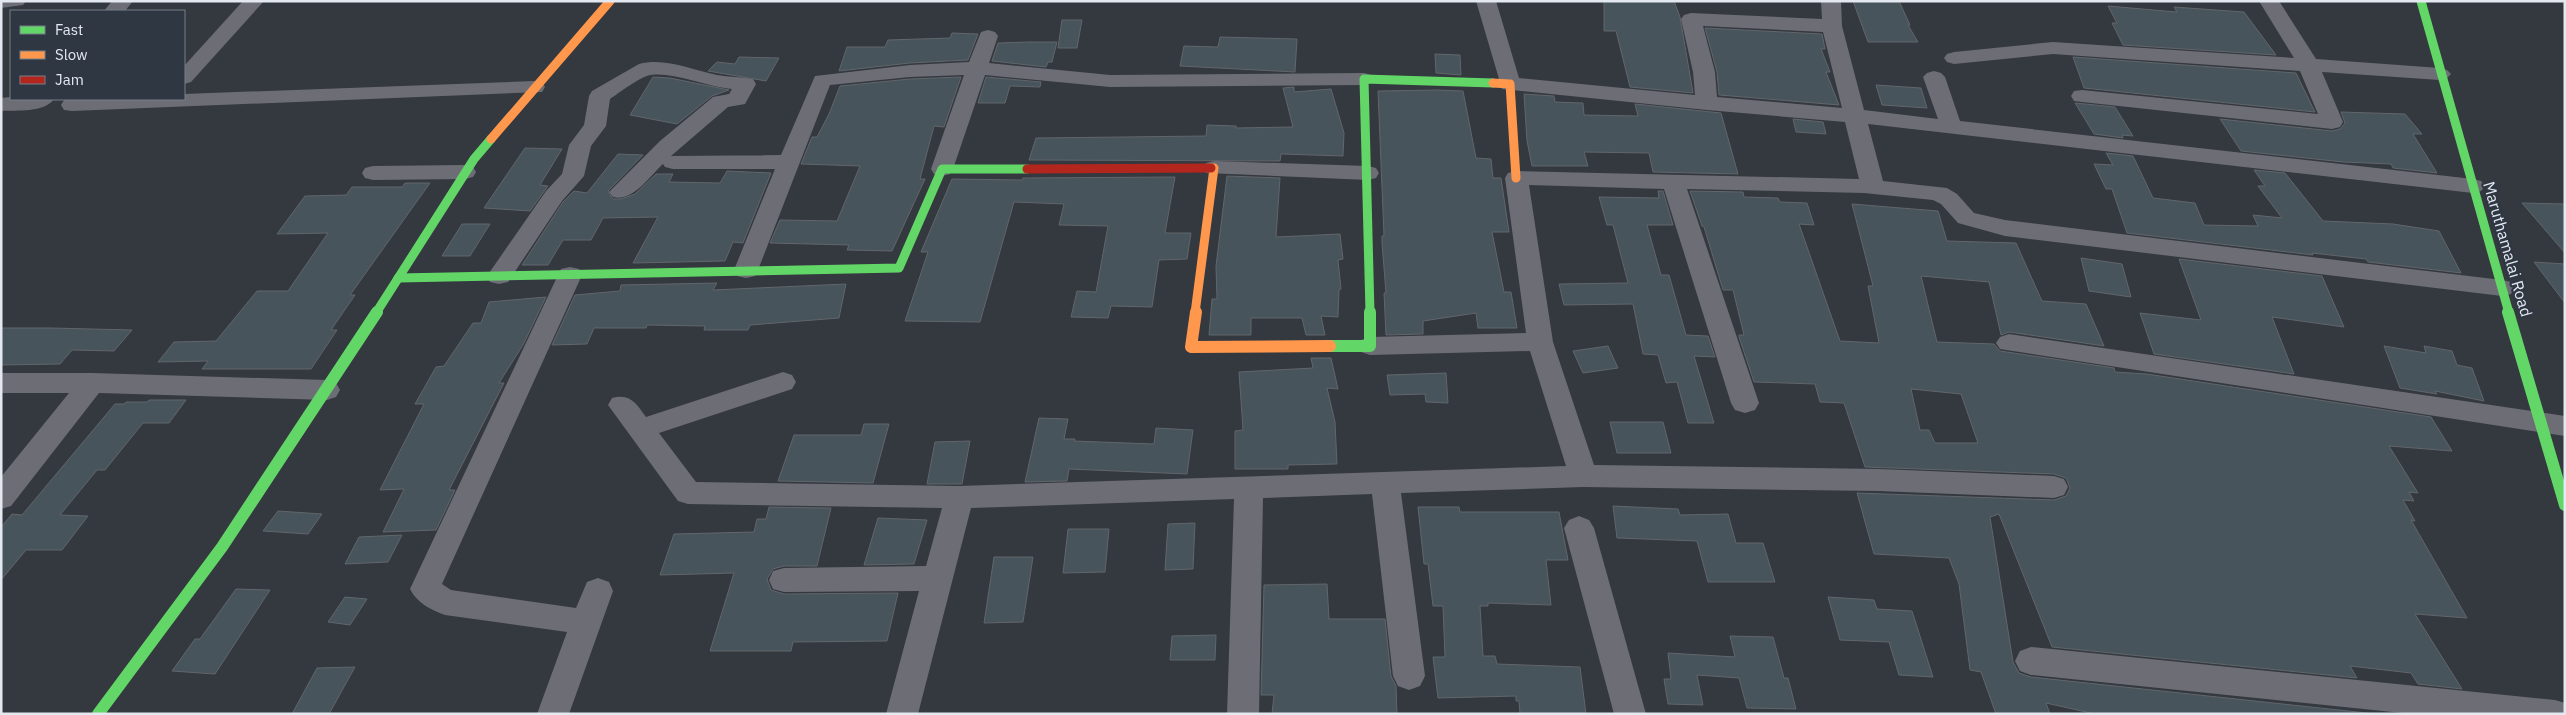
<svg xmlns="http://www.w3.org/2000/svg" width="2566" height="715" font-family="'IBM Plex Sans',sans-serif">
	<style>
		.building { fill: #48545c; stroke: #61666a; fill-rule: evenodd }
		.lines { fill: none; stroke-linecap: round; stroke-linejoin: round }
		.street { fill: #6d6e75; fill-rule: evenodd }
		.fast-far1 { stroke: #63d668; stroke-width: 9 }
		.fast { stroke: #63d668; stroke-width: 12 }
		.slow-far1 { stroke: #ff974d; stroke-width: 9 }
		.slow { stroke: #ff974d; stroke-width: 12 }
		.jam { stroke: #b3261e; stroke-width: 9 }
		.labels { text-anchor: middle; dominant-baseline: central; stroke-width: 4.5; stroke-linejoin: round; paint-order: stroke }
		.street-label { font-size: 16px; fill: #e4e8f0; stroke: #2f3743 }
	</style>
	<rect width="100%" height="100%" fill="#34383f"/>
	<g class="building">
		<polygon points="1604,1 1674,1 1680,17 1693,93 1630,87 1616,31 1604,31"/>
		<polygon points="1853,1 1899,1 1910,25 1908,25 1918,42 1868,42"/>
		<polygon points="2108,6 2177,12 2174,7 2244,12 2276,55 2123,45 2112,23 2117,23"/>
		<polygon points="1062,20 1082,20 1077,48 1058,48"/>
		<polygon points="1705,28 1822,34 1825,49 1821,49 1830,72 1826,72 1839,105 1719,95 1717,72"/>
		<polygon points="952,33 978,34 968,60 910,63 839,71 847,47 885,47 888,40 950,38"/>
		<polygon points="1220,37 1297,39 1295,72 1180,66 1184,46 1218,47"/>
		<polygon points="1029,42 1057,42 1052,62 1048,62 1046,67 992,61 998,43"/>
		<polygon points="1435,54 1460,55 1461,75 1436,73"/>
		<polygon points="739,57 779,58 766,81 708,71 717,62 735,64"/>
		<polygon points="2073,57 2296,73 2315,112 2084,88"/>
		<polygon points="653,77 670,78 729,90 712,96 677,124 630,115"/>
		<polygon points="961,77 944,127 934,126 920,179 925,179 892,251 847,250 849,245 770,243 780,220 837,221 860,166 801,164 812,137 817,137 829,114 840,86 910,79"/>
		<polygon points="986,77 1041,82 1040,87 1010,86 1005,103 978,103"/>
		<polygon points="1876,85 1921,88 1927,108 1882,105"/>
		<polygon points="1294,87 1294,92 1331,89 1344,133 1343,156 1281,154 1280,161 1029,160 1036,138 1206,136 1207,125 1236,126 1236,128 1293,127 1283,88"/>
		<polygon points="1437,90 1463,91 1476,158 1491,159 1493,178 1501,178 1509,232 1492,232 1504,292 1511,292 1517,328 1478,328 1476,313 1423,321 1423,334 1386,335 1384,293 1386,293 1382,243 1382,236 1384,236 1378,91"/>
		<polygon points="1524,94 1554,96 1555,102 1583,103 1584,115 1638,116 1635,104 1721,113 1738,174 1653,172 1649,153 1584,152 1588,166 1532,166 1527,141"/>
		<polygon points="2075,103 2115,107 2133,136 2122,135 2123,138 2094,134"/>
		<polygon points="2341,112 2405,114 2422,134 2413,134 2437,173 2393,168 2391,164 2343,162 2241,151 2220,119 2332,131 2340,129 2345,123"/>
		<polygon points="1793,119 1823,122 1826,134 1796,132"/>
		<polygon points="525,148 562,149 540,185 548,186 530,211 484,208"/>
		<polygon points="2106,153 2133,156 2153,198 2195,203 2204,225 2258,226 2253,215 2282,218 2258,186 2265,186 2254,170 2285,173 2323,221 2393,224 2439,231 2461,273 2368,262 2366,259 2312,253 2313,255 2127,233 2112,189 2106,189 2094,164 2113,165"/>
		<polygon points="618,154 643,155 608,191 613,199 621,199 635,194 656,174 673,174 669,182 720,183 727,171 771,173 743,243 733,242 725,261 633,263 658,217 603,218 591,240 563,240 548,265 522,265 563,202 574,191 587,193"/>
		<polygon points="1227,176 1280,178 1276,237 1340,234 1343,259 1338,260 1341,289 1339,290 1338,317 1321,316 1325,335 1306,335 1302,318 1251,318 1251,335 1209,335 1212,299 1217,299 1216,266"/>
		<polygon points="1175,177 1165,233 1191,233 1187,259 1159,260 1152,307 1111,306 1108,318 1071,317 1077,291 1096,292 1108,226 1059,225 1064,204 1014,202 980,322 905,321 928,252 921,252 952,179 1022,180 1023,178"/>
		<polygon points="405,183 430,183 350,295 355,295 331,330 337,330 311,369 202,369 208,361 158,362 174,342 216,341 257,291 288,291 328,233 277,234 305,196 346,195 352,187 402,187"/>
		<polygon points="1658,191 1663,191 1673,225 1647,225 1661,275 1669,275 1686,335 1708,336 1715,357 1694,356 1714,423 1688,423 1677,382 1666,383 1658,355 1643,354 1633,304 1564,305 1559,284 1628,283 1613,225 1607,225 1599,197 1659,198"/>
		<path d="M1690 191 1743 192 1744 197 1778 198 1780 202 1807 203 1814 225 1799 224 1840 341 1879 343 1868 286H1873L1852 204 1938 211 1947 241 2016 243 2042 301 2086 304 2104 346 2009 332 2001 335 1989 282 1921 276 1937 342 1994 344 2000 351 2114 368 2115 372 2147 374 2431 417 2452 451 2389 446 2418 493 2409 492 2414 501 2403 500 2415 521 2411 520 2467 618 2415 614 2462 689 2418 684 2411 673 2350 666 2357 678 2052 647 1999 514 1990 517 2013 662 2019 673 2031 677 2376 714H2095L2046 703 2050 714H1996L1981 672 1970 670 1959 584 1949 558 1874 554 1857 493 2054 500 2066 496 2070 488 2066 478 2054 474 1865 467 1844 403 1820 402 1815 384 1754 382 1739 337V335H1744L1733 290H1723L1704 227 1702 226ZM1911 389 1961 394 1978 443H1935L1929 430H1920Z"/>
		<polygon points="2522,203 2565,204 2565,253"/>
		<polygon points="462,224 490,224 470,256 442,256"/>
		<polygon points="2081,258 2122,264 2131,297 2089,291"/>
		<polygon points="2179,259 2322,276 2344,327 2272,317 2294,374 2154,354 2140,313 2201,320"/>
		<polygon points="2534,262 2565,264 2565,303"/>
		<polygon points="717,283 713,290 846,284 839,318 750,325 748,330 704,330 705,326 647,325 646,328 594,328 587,344 552,345 575,295 620,291 621,285"/>
		<polygon points="546,297 523,345 499,383 504,383 449,490 455,490 436,530 383,532 404,489 380,490 424,404 415,404 436,367 444,366 473,323 481,323 489,302"/>
		<polygon points="1,328 51,328 132,330 114,351 72,350 60,364 1,365"/>
		<polygon points="1608,346 1618,368 1583,373 1573,351"/>
		<polygon points="2384,346 2426,353 2424,346 2452,351 2457,365 2472,368 2484,401 2435,391 2437,394 2400,388"/>
		<polygon points="1311,358 1331,358 1338,389 1327,388 1335,422 1337,464 1288,465 1288,469 1235,469 1235,431 1243,430 1239,372 1313,368"/>
		<polygon points="1446,373 1448,403 1426,402 1425,394 1390,395 1387,375"/>
		<polygon points="149,400 186,400 169,423 143,423 105,470 97,470 60,515 88,516 62,550 26,550 1,580 1,527 12,514 22,515 115,404 124,404 126,402 147,402"/>
		<polygon points="1039,418 1068,419 1064,439 1075,439 1074,441 1154,444 1156,428 1193,430 1187,474 1069,469 1067,481 1025,482"/>
		<polygon points="1610,422 1663,422 1671,453 1617,453"/>
		<polygon points="864,424 889,424 873,483 778,481 794,435 861,435"/>
		<polygon points="970,441 962,484 927,484 935,442"/>
		<polygon points="1613,506 1678,509 1680,515 1728,514 1736,543 1763,543 1775,582 1708,582 1697,541 1617,538"/>
		<polygon points="769,507 831,508 817,566 784,566 773,569 767,579 771,590 784,594 898,593 887,641 793,642 791,651 710,651 734,573 660,575 674,534 754,532 757,519 766,519"/>
		<polygon points="1418,507 1459,507 1460,512 1559,512 1568,560 1546,560 1551,605 1488,603 1488,606 1480,606 1483,656 1495,656 1497,664 1580,667 1586,714 1520,714 1519,701 1516,701 1516,696 1438,698 1433,657 1445,657 1443,606 1433,606 1428,564 1424,564"/>
		<polygon points="278,511 322,514 308,534 263,531"/>
		<polygon points="878,518 927,520 914,564 864,565"/>
		<polygon points="1195,523 1193,569 1165,570 1168,524"/>
		<polygon points="1068,529 1109,529 1105,572 1063,573"/>
		<polygon points="402,535 388,562 345,564 359,537"/>
		<polygon points="994,557 1033,557 1023,622 984,623"/>
		<polygon points="1327,584 1329,619 1385,619 1391,676 1396,686 1397,714 1272,714 1274,695 1261,695 1264,585"/>
		<polygon points="236,589 270,590 215,674 172,671 195,639 200,639"/>
		<polygon points="345,597 367,599 350,625 328,622"/>
		<polygon points="1828,597 1874,600 1877,609 1912,611 1933,677 1899,675 1889,642 1840,640"/>
		<polygon points="1216,635 1215,660 1170,660 1172,636"/>
		<polygon points="1730,636 1773,637 1784,678 1788,678 1796,709 1747,708 1739,678 1697,675 1703,705 1668,704 1664,679 1671,679 1668,653 1735,657"/>
		<polygon points="355,667 329,714 292,714 317,668"/>
	</g>
	<g class="lines">
		<g class="street">
			<polygon points="1,1 26,1 23,5 1,8"/>
			<polygon points="112,1 133,1 125,11 104,11"/>
			<polygon points="243,1 264,1 191,82 184,84 184,66"/>
			<path d="M1476 1H1496L1519 78 1695 95 1693 72 1681 19 1684 15 1691 13 1822 19 1821 1H1841L1842 26 1864 110 1938 119 1923 77 1927 73 1934 71 1941 73 1945 77 1960 121 2473 179 2481 181 2485 186 2481 191 2473 193 1868 124 1883 181 1947 188 1957 194 1974 213 2005 220 2502 280 2511 282 2514 288 2511 294 2502 296 2005 236 1958 223 1941 204 1933 200 1864 193 1687 189 1759 403 1755 410 1745 413 1735 410 1731 403 1664 189 1529 185 1553 342 1594 465 1879 469 2054 476 2064 479 2068 487 2064 495 2054 498 1879 491 1583 487 1401 493 1425 676 1420 686 1409 690 1398 686 1393 676 1372 494 1263 498 1259 714H1227L1234 499 971 508 918 714H886L919 591 784 592 773 589 769 580 773 571 784 568 926 566 942 508 688 504 678 501 608 405 612 398C630 393 636 403 646 417L783 372 792 375 796 382 792 389 659 433 696 482 959 486 1566 466 1530 351 1370 355 1361 352 1357 346 1361 340 1370 337 1526 333 1505 178 1508 173 1516 171 1859 179 1845 122 1707 110 1502 89ZM1703 26 1823 32 1842 108 1717 97 1715 72Z"/>
			<polygon points="2259,1 2279,1 2316,59 2440,68 2447,70 2451,74 2447,78 2440,80 2322,72 2343,122 2340,127 2332,129 2082,102 2074,101 2071,96 2074,91 2082,90 2318,114 2300,71 2053,54 1954,64 1947,62 1944,58 1947,54 1954,52 2053,42 2294,58"/>
			<path d="M988 30 995 32 998 36 989 63 1110 75 1364 73 1371 75 1375 79 1371 83 1364 85 1110 87 985 75 953 169 950 174 942 176 934 174 931 169 964 75 910 77 830 85 758 270 755 276 746 278 737 276 734 270 775 169H673L665 167 663 164C649 177 633 202 613 197L609 192 660 141 713 97 729 94 732 89C707 87 674 72 651 75 641 76 619 93 610 99L606 126 591 146 584 176 562 201 508 282 499 284 490 282 487 276 546 191 562 174 569 145 584 125 589 96 592 91 639 64C665 57 692 70 717 75 729 77 741 77 753 79L756 84 745 104 728 107 671 156 781 155 815 76 910 65 969 62 981 32Z"/>
			<polygon points="534,81 542,82 545,87 542,92 72,111 64,110 61,105 64,100 71,99 184,99 184,94"/>
			<path d="M11 97V99H54C44 113 17 110 1 111V98Z"/>
			<polygon points="1214,161 1368,166 1376,168 1379,173 1376,178 1368,180 1206,173 1203,168 1206,163"/>
			<polygon points="465,165 473,167 476,172 473,177 465,179 373,180 365,178 362,173 365,168 373,166"/>
			<path d="M570 267 579 269 582 275 442 584 451 590 576 608 587 582 598 578 609 582 613 591 569 714H537L567 632 445 615C431 610 417 603 410 589L558 275 561 269Z"/>
			<polygon points="2009,334 2565,416 2565,436 2000,349 1996,343 2000,337"/>
			<polygon points="1,373 92,373 327,380 336,383 340,390 336,397 327,400 99,393 11,506 1,509 1,477 69,393 1,393"/>
			<polygon points="1579,516 1589,520 1594,528 1646,714 1614,714 1564,528 1569,520"/>
			<polygon points="2031,647 2555,700 2565,703 2565,714 2412,714 2031,675 2020,671 2015,661 2020,651"/>
		</g>
		<g class="fast-far1">
			<polyline points="2421,1 2509,313"/>
			<polyline points="398,278 899,268 942,169 1027,169"/>
			<polyline points="376,313 474,159 491,139"/>
			<polyline points="1370,313 1364,79 1493,83"/>
		</g>
		<g class="fast">
			<polyline points="2508,312 2565,505"/>
			<polyline points="1330,346 1370,346 1370,312"/>
			<polyline points="98,714 222,547 377,312"/>
		</g>
		<g class="slow-far1">
			<polyline points="1493,83 1510,84 1516,178"/>
			<polyline points="491,139 610,1"/>
			<polyline points="1195,313 1214,168 1211,168"/>
		</g>
		<polyline class="slow" points="1196,312 1191,347 1330,346"/>
		<polyline class="jam" points="1027,169 1211,168"/>
	</g>
	<g class="labels">
		<g class="street-label">
			<text transform="translate(2508 249) rotate(74)">Maruthamalai Road</text>
		</g>
	</g>
	<rect width="2566" height="715" fill="none" stroke="#e4e8f0" stroke-width="5"/>
	<rect x="10" y="10" width="175" height="90" fill="#2f3743" stroke="#777e88"/>
	<rect x="20" y="26" width="25" height="8" fill="#63d668" stroke="#777e88"/>
	<text x="55" y="35" font-size="15" fill="#e4e8f0">Fast</text>
	<rect x="20" y="51" width="25" height="8" fill="#ff974d" stroke="#777e88"/>
	<text x="55" y="60" font-size="15" fill="#e4e8f0">Slow</text>
	<rect x="20" y="76" width="25" height="8" fill="#b3261e" stroke="#777e88"/>
	<text x="55" y="85" font-size="15" fill="#e4e8f0">Jam</text>
</svg>
